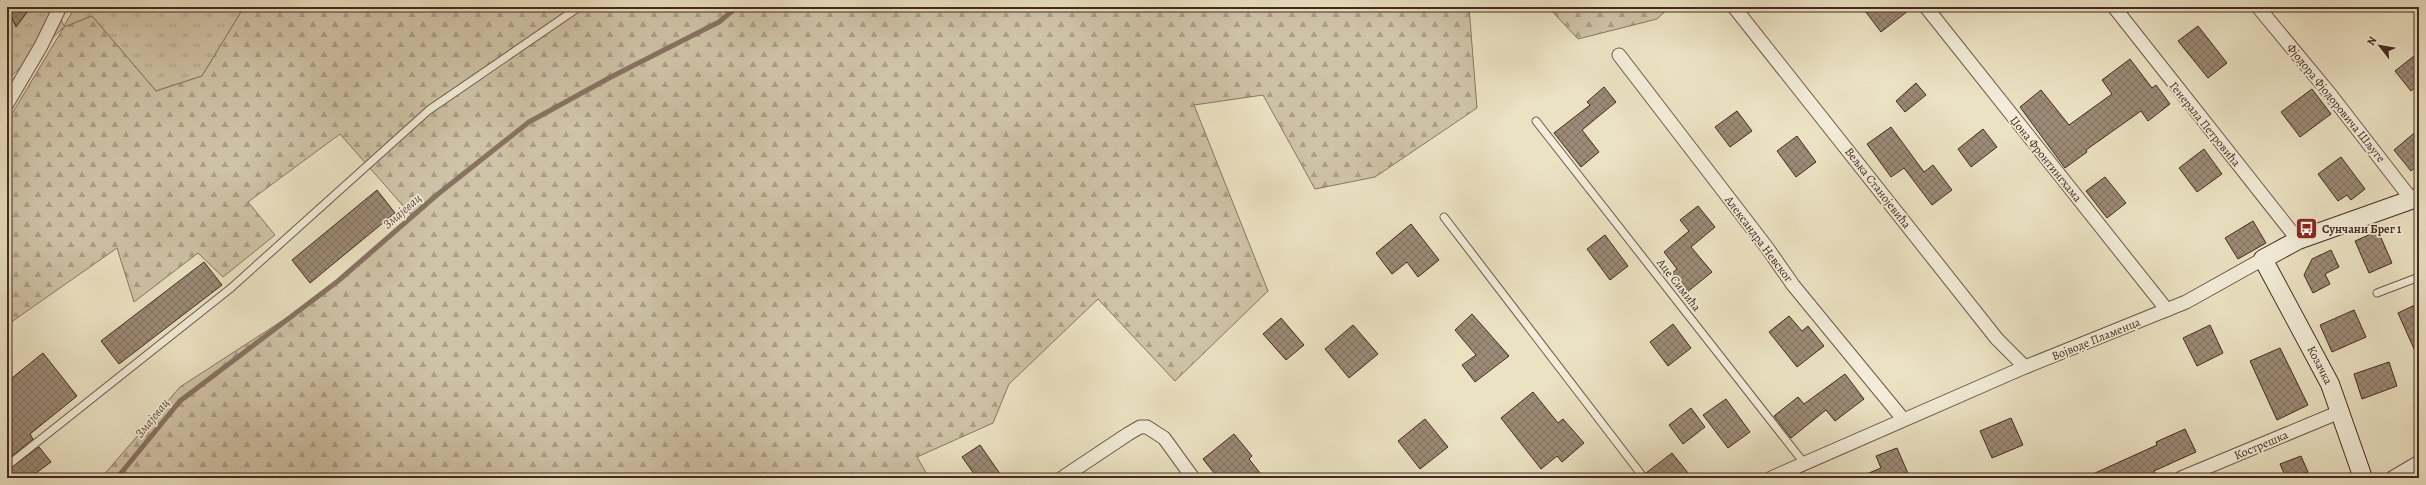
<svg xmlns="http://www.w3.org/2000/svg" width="2426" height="485" font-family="Alegreya,serif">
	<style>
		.grass { fill: url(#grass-tufts); stroke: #8a7664 }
		.forest { fill: url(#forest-firs); stroke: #8a7664 }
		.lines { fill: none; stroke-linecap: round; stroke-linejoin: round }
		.stream { stroke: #877361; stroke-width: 5 }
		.building { fill: url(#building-cross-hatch); stroke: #452a20 }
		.lane-casing { stroke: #6e5849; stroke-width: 9 }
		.street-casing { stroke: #6e5849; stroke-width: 15 }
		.secondary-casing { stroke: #452a20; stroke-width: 20 }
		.lane { stroke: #f2ecd8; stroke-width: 7 }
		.street { stroke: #f2ecd8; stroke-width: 13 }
		.secondary { stroke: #f2ecd8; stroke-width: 18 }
		.labels { text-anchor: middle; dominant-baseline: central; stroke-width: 3.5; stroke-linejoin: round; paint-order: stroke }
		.street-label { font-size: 12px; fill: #452a20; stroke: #f2ecd8 }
		.poi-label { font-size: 12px; font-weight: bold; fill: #452a20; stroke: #f2ecd8; text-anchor: start }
		.water-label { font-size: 13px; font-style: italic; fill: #664e40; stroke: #f2ecd8 }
	</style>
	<defs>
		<pattern id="grass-tufts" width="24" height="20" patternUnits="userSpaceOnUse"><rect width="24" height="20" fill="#cfc3a7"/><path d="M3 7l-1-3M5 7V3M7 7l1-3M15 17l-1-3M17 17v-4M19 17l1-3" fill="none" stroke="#aa9f88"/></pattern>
		<pattern id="forest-firs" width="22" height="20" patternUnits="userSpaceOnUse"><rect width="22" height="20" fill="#cfc3a7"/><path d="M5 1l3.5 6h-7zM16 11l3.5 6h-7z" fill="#aa9f88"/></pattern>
		<pattern id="building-cross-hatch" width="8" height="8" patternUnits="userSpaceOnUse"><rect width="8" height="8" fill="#9b8a75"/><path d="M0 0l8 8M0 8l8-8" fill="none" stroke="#807160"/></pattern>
	</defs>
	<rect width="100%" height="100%" fill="#ebe2c3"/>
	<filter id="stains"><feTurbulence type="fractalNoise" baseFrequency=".005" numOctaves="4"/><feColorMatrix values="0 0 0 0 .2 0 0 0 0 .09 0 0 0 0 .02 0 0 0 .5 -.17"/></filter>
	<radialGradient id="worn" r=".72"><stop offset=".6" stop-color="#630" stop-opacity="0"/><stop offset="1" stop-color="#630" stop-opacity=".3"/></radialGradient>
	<polygon class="grass" points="7,7 55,7 64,26 75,7 244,7 202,76 156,91 92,16 64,27 7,80"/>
	<g class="forest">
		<polygon points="244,7 1469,7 1477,108 1375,177 1315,189 1263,95 1194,105 1268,291 1175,381 1098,299 1009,384 993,423 917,457 929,478 101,478 180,387 322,295 412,216 340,134 248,202 275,235 223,277 198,253 134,302 117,248 7,325 7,122 64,27 92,16 156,91 202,76"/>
		<polygon points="1548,7 1670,7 1657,19 1578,39"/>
	</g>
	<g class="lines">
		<polyline class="stream" points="117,478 180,401 338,281 438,194 529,122 611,77 719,22 737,7"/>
	</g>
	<g class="building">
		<polygon points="7,7 31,7 16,27"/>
		<polygon points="1862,7 1913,7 1881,32"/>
		<polygon points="2198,26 2227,63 2208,78 2178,41"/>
		<polygon points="2419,52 2419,84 2411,91 2395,71"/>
		<polygon points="2130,59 2152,88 2156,85 2170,104 2148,121 2141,111 2086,150 2087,152 2065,168 2020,107 2041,90 2069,125 2112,94 2102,80"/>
		<polygon points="1916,83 1926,95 1905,112 1896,101"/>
		<polygon points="1604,87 1616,102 1582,130 1599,152 1581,167 1554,133 1590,105 1587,102"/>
		<polygon points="2312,89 2331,114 2300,137 2281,112"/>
		<polygon points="1737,111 1752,131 1730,147 1715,127"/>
		<polygon points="1891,127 1924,172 1933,165 1952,190 1932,205 1904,168 1891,177 1867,144"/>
		<polygon points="1983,129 1997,147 1971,167 1958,149"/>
		<polygon points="2419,129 2419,164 2411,171 2394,150"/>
		<polygon points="1797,136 1816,162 1796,177 1777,151"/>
		<polygon points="2204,149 2222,174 2197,192 2179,168"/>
		<polygon points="2341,157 2365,189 2351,200 2347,195 2338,201 2318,174"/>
		<polygon points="2105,177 2126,203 2107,218 2086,191"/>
		<polygon points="377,190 395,213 310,283 292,260"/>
		<polygon points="1698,206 1715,227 1691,247 1712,272 1686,293 1671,274 1677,269 1664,252 1689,231 1680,220"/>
		<polygon points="2253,221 2266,243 2238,259 2225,238"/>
		<polygon points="1411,224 1439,260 1418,277 1407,262 1392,274 1376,253"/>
		<polygon points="2378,231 2392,263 2369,273 2355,241"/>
		<polygon points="1605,235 1628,266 1610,280 1587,249"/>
		<polygon points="2331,250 2339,267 2325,274 2330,284 2313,293 2304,275 2312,259"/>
		<polygon points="204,262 222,285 119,364 101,341"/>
		<polygon points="2419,303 2419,360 2398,313"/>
		<polygon points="2354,310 2366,337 2332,352 2320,325"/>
		<polygon points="1472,314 1509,356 1475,382 1462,365 1476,355 1455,330"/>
		<polygon points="1789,316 1802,331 1808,326 1824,346 1797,367 1769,332"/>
		<polygon points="1281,318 1304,345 1286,360 1263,334"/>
		<polygon points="1673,324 1691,348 1668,366 1650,342"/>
		<polygon points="1353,325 1378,354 1349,378 1325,349"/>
		<polygon points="2210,325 2223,353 2197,366 2183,338"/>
		<polygon points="2280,348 2308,405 2277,420 2250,361"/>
		<polygon points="43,353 77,396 30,434 33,439 7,460 7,382"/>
		<polygon points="2389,362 2397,386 2362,399 2354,374"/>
		<polygon points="1845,374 1864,399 1835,421 1826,410 1791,438 1774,416 1798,397 1804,404"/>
		<polygon points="1533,392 1558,423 1563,419 1584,443 1562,462 1557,456 1541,469 1501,418"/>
		<polygon points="1726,399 1750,432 1728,448 1703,415"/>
		<polygon points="1691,408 1705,427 1683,444 1669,425"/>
		<polygon points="2011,418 2023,445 1992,458 1980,431"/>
		<polygon points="1425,419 1448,447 1420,469 1398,441"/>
		<polygon points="2185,429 2196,452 2154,471 2155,473 2144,478 2084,478 2157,445 2156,442"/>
		<polygon points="1234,434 1252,456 1249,459 1264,478 1218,478 1203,459"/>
		<polygon points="980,445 1003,478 977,478 962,457"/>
		<polygon points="39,447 51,462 29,478 7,478 7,471"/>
		<polygon points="1897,448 1910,478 1857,478 1881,468 1876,456"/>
		<polygon points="1672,453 1692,478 1649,478 1646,473"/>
		<polygon points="2301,456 2308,472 2294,478 2286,478 2280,464"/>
	</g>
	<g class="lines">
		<defs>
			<g id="lane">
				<polyline points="1536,121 1804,463"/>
				<polyline points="1444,217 1644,478"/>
				<polyline points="2377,293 2419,277"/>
				<polyline points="7,466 231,288 429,110 579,7"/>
			</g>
			<g id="street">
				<polyline points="1734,7 1997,339 2025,367"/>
				<polyline points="1926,7 2167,310"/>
				<polyline points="2114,7 2298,240"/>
				<polyline points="2258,7 2330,94 2412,200"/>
				<polyline points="2418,7 2419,8"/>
				<polyline points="1619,55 1768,249 1793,285 1903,419"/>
				<polyline points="7,104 41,46 60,7"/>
				<polyline points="1062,478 1128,434 1140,427 1147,427 1164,438 1193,478"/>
				<polyline points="1771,478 2025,367 2186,302 2263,259"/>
				<polyline points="2181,478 2342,411"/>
				<polyline points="2392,478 2419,462"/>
			</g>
			<polyline id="secondary" points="2363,478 2330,384 2263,259 2298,240 2419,197"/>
		</defs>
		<use href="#lane" class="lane-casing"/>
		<use href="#street" class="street-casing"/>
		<use href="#secondary" class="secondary-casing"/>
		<use href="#lane" class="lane"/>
		<use href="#street" class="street"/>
		<use href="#secondary" class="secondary"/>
	</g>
	<defs>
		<symbol id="bus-square" viewBox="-11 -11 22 22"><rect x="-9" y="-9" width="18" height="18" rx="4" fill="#8f2418" stroke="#f2ecd8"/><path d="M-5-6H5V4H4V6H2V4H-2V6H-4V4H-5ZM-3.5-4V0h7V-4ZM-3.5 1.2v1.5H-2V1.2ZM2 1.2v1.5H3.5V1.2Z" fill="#fff"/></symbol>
	</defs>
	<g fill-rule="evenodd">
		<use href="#bus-square" x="2294" y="216" width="25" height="25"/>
	</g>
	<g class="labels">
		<g class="street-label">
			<text transform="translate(2336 103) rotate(51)">Фјодора Фјодоровича Шљуге</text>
			<text transform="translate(2205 124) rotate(51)">Генерала Петровића</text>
			<text transform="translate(2046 159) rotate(51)">Џона Фронтингхама</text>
			<text transform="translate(1878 188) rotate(52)">Вељка Станојевића</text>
			<text transform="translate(1759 239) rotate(53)">Александра Невског</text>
			<text transform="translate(1679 285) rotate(52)">Аце Симића</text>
			<text transform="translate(2096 339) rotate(-22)">Војводе Пламенца</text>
			<text transform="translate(2320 365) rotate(63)">Козачка</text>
			<text transform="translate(2261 445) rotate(-23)">Кострешка</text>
		</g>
		<g class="poi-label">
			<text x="2322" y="229">Сунчани Брег 1</text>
		</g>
		<g class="water-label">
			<text transform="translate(402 211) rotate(-41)">Змајевац</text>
			<text transform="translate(152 418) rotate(-51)">Змајевац</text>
		</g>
	</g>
	<rect width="2426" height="485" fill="none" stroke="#ebe2c3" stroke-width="24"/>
	<rect x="8" y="8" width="2410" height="469" fill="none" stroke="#452a20" stroke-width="2"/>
	<rect x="12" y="12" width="2402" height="461" fill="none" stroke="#452a20"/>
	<g transform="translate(2380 46) rotate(301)" stroke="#f2ecd8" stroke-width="3" paint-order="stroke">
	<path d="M0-3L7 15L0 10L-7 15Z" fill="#452a20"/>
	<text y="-6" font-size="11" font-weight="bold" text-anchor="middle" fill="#452a20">N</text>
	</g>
	<rect width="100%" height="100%" filter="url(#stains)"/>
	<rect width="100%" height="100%" fill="url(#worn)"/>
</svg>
